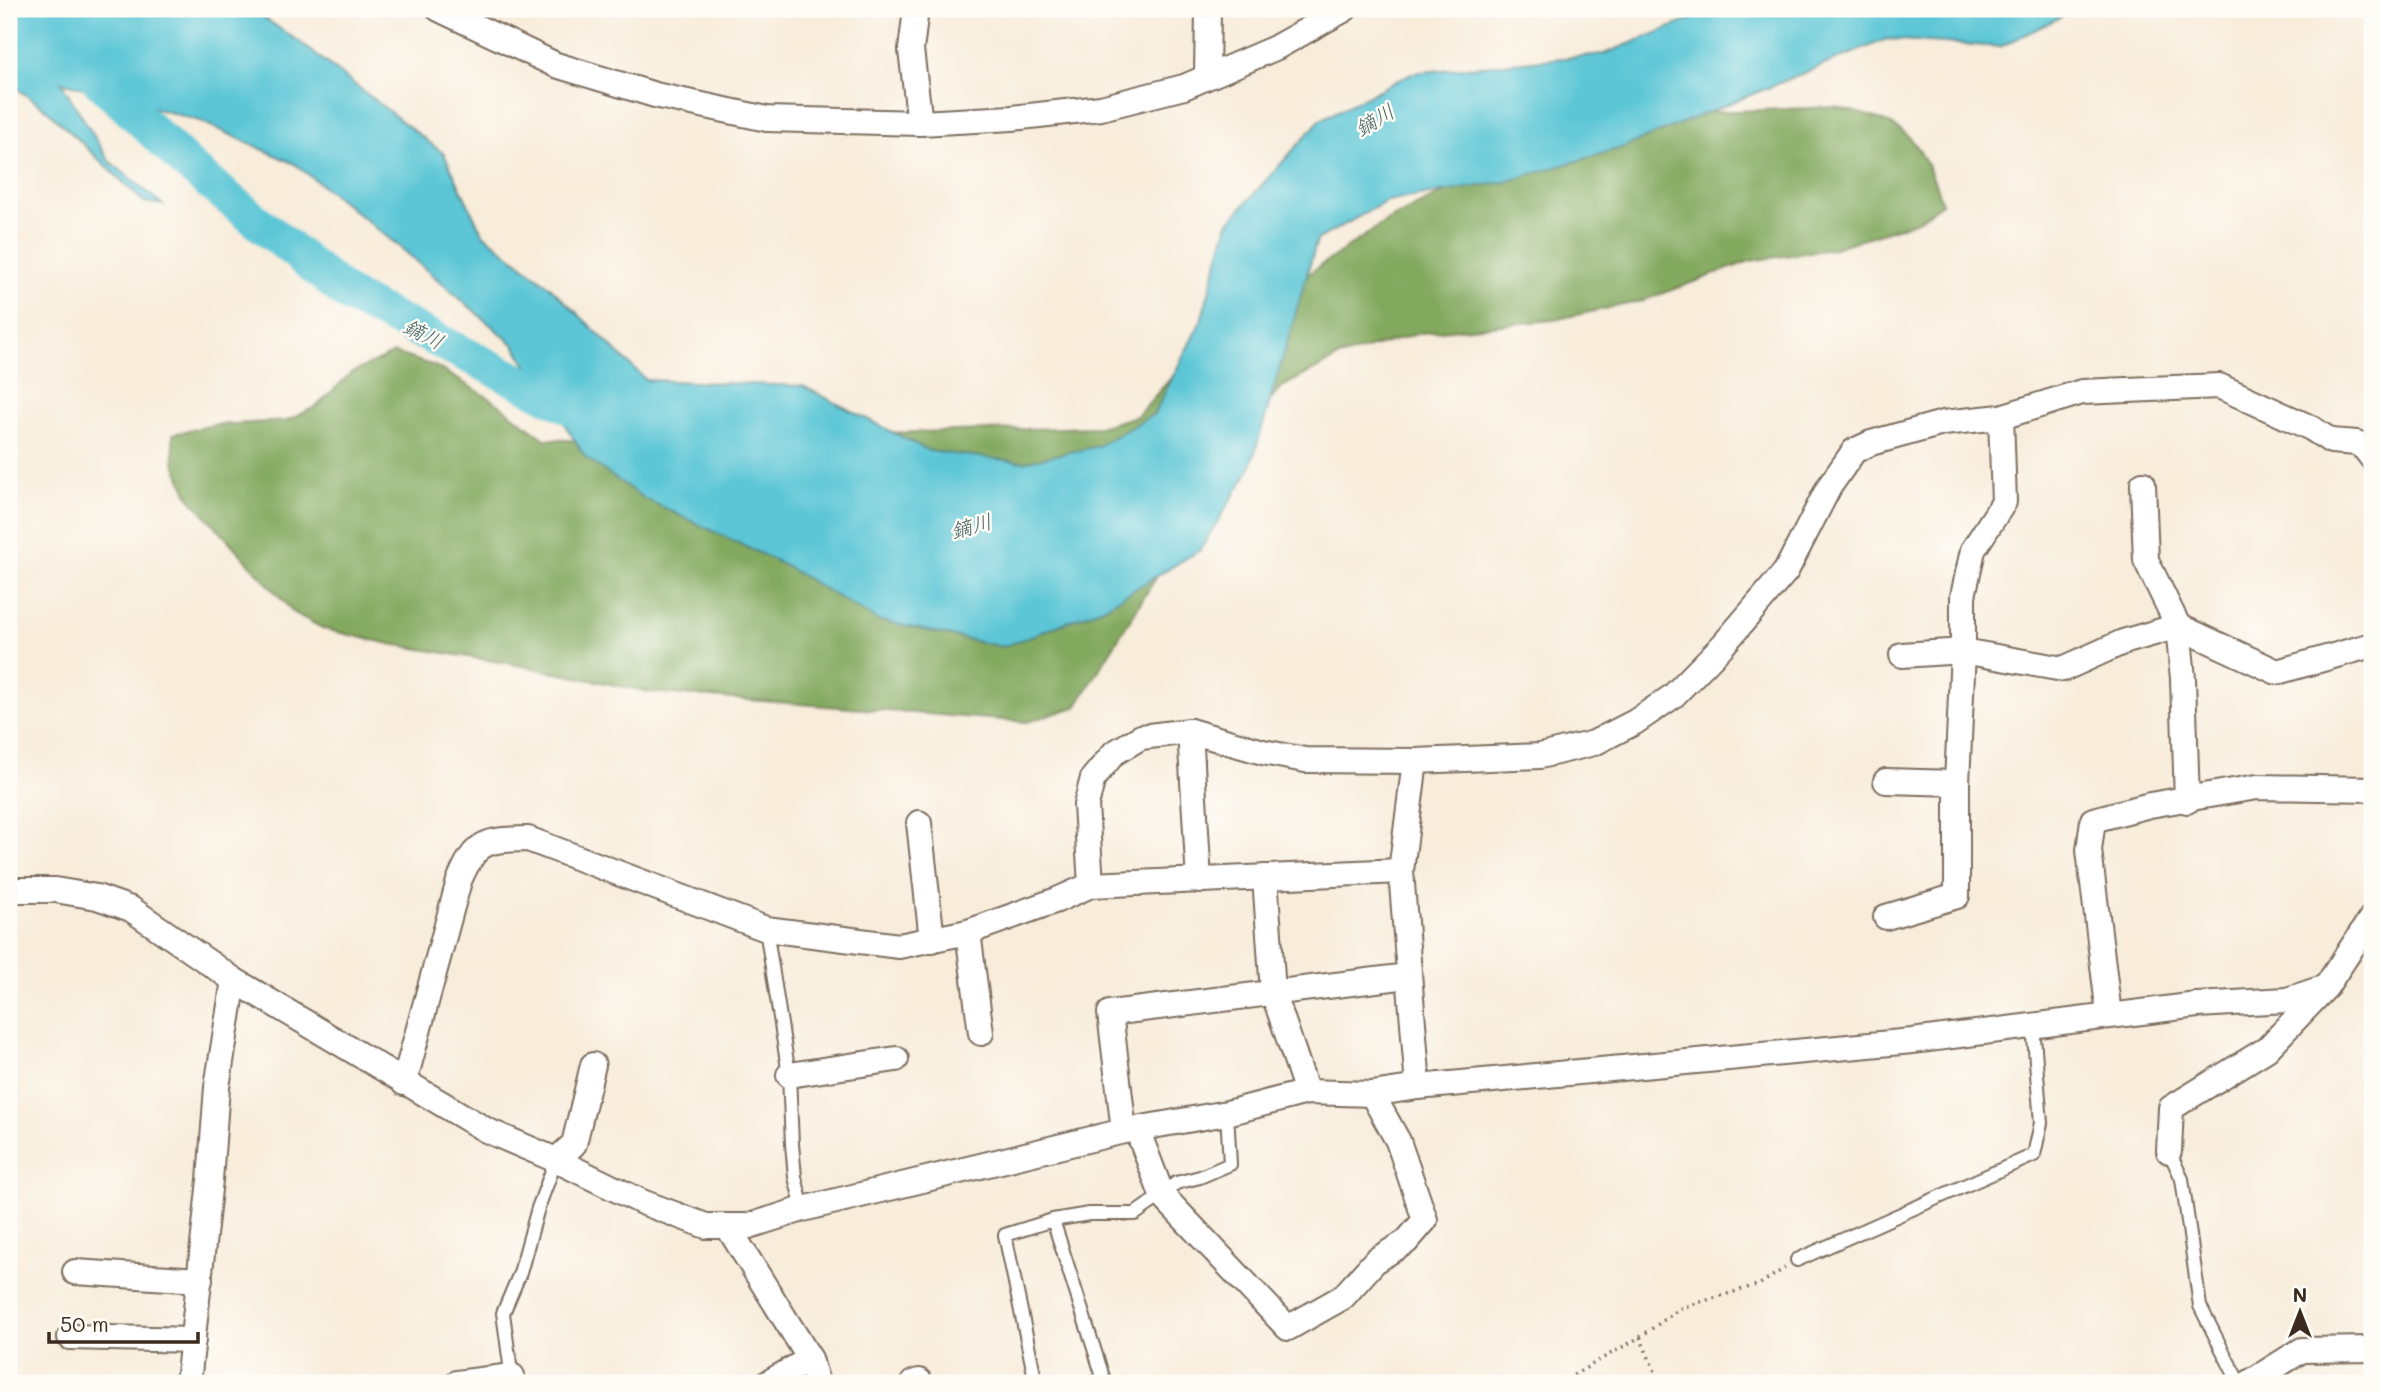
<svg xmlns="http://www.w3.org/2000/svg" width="2381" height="1392" font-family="Mali,'Klee One',sans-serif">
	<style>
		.forest { fill: #83a95f; stroke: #5f6a3e; stroke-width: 2 }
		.water { fill: #5bc6d6; stroke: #4b787a; stroke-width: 2 }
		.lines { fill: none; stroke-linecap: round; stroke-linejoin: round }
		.river { stroke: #5bc6d6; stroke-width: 35 }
		.service-casing { stroke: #7d6e60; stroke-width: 16 }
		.minor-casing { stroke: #7d6e60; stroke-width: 28 }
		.path { stroke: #7d6e60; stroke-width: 3.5; stroke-dasharray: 2 5; stroke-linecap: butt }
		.service { stroke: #fff; stroke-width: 12 }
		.minor { stroke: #fff; stroke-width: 24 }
		.labels { text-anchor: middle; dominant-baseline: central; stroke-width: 5; stroke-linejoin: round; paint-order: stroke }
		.water-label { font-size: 21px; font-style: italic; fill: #46615e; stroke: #fdfcf7 }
	</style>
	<rect width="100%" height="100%" fill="#fdfcf7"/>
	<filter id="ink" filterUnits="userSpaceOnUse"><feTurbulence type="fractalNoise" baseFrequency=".0143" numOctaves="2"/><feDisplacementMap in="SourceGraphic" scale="14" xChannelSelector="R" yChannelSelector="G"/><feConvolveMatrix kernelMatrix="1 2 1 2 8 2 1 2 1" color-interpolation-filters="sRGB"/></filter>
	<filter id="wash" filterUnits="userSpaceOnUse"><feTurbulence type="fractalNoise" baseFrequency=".00686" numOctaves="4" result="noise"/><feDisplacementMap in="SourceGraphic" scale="28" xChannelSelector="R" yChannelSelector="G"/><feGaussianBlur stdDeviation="1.57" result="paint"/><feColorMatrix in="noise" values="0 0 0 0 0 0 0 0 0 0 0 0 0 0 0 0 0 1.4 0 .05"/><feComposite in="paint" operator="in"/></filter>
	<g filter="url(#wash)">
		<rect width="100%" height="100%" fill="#f8ecda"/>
		<path class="forest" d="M1836 107C1860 113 1888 119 1907 135 1922 148 1936 184 1942 203L1915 222 1831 249 1750 261 1642 301 1553 320 1420 333 1339 357 1280 388 1235 443 1188 526 1076 707 1027 722 649 692 518 665 390 644 324 629 294 613 188 496 174 461 173 434 214 425 287 421 317 406 351 373 394 353 435 366 493 400 545 439 586 441 1099 427 1137 416 1172 377 1305 276 1388 220 1469 180 1655 114Z"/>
		<polygon class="water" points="9,9 251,9 301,43 444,154 482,233 549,286 646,380 803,386 929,451 1024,462 1098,446 1154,414 1201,321 1228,223 1320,120 1412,73 1604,54 1716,9 2077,9 2000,47 1887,39 1621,148 1505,182 1387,201 1317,240 1250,469 1200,550 1103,608 1003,647 877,620 780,563 645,499 586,458 514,345 395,243 295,164 200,121 61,82 109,161 163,205 144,202 47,110 9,83"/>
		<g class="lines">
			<polyline class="river" points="24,9 190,167 348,295 587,416"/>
		</g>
	</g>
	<g filter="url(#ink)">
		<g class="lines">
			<defs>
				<g id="service">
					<polyline points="766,929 789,1075 792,1144 795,1177 803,1209"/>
					<polyline points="2169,1151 2182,1179 2200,1306 2239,1383"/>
					<polyline points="1053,1220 1104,1380 1093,1383"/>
					<polyline points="1797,1260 2034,1155 2041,1123 2033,1025"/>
					<polyline points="512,1379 503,1313 520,1273 538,1208 556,1160"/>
					<polyline points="1036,1383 1005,1235 1053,1220 1089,1214 1135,1214 1162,1195 1176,1183 1200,1177 1230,1164 1227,1113"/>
				</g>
				<g id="minor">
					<polyline points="439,9 556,65 655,95 767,119 920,123"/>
					<polyline points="916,9 911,50 920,123 1012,118 1101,108 1184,87 1275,48 1345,9"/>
					<polyline points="1207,76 1208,9"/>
					<polyline points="2143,484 2146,560 2178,626 2183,679 2187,801"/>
					<polyline points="1902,655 1963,651 2063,669 2123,642 2178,626 2277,672 2372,645"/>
					<polyline points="1190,731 1199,881"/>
					<polyline points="1415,761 1401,871 1418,1087"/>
					<polyline points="1886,781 1957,783"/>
					<polyline points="919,823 932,940"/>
					<polyline points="1265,877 1273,992 1307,1092"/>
					<polyline points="1091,885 1401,871"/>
					<polyline points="9,890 55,890 97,897 131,909 234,980 486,1130 556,1160 642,1202 706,1226 749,1226 803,1209 1124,1131 1227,1113 1307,1092 1372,1094 1418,1087 1912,1041 2197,1005 2287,1000 2326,987"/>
					<polyline points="1886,917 1957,896 1957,783 1963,651 1963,596 1973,550 2004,502 2001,417"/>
					<polyline points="968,932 981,1033"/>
					<polyline points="2109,1015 2089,850 2093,820 2150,805 2257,787 2372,789"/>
					<polyline points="789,1075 896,1059"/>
					<path d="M404 1083 459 881C476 840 486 840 528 839L766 929 899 946 968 932 1057 900 1091 885 1086 805 1093 778 1114 753 1141 737 1190 731 1263 752 1305 760 1415 761 1540 756 1594 743 1635 722 1673 696 1723 645 1786 571 1829 487 1854 451 1871 443 1943 423 2001 417 2082 392 2219 386 2311 428 2331 441 2357 443 2365 449 2372 458"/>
					<polyline points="1137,1129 1162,1195 1288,1328 1343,1297 1376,1260 1406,1242 1425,1220 1398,1141 1372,1094"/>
					<polyline points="1124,1131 1110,1013 1408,976"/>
					<polyline points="2169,1151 2171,1108 2267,1049 2326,987 2372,917"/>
					<polyline points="556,1160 574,1144 593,1065"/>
					<polyline points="728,1227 810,1359 817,1383"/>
					<polyline points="75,1272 200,1280"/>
					<polyline points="70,1337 193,1340"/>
					<polyline points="188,1383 210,1180 217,1087 234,980"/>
					<polyline points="457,1383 512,1376"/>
					<polyline points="768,1383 810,1359"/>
					<polyline points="913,1383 919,1381"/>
					<polyline points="2249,1383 2302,1350 2372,1349"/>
				</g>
			</defs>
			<use href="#service" class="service-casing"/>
			<use href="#minor" class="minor-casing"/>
			<g class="path">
				<polyline points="1640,1337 1660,1383"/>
				<polyline points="1554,1383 1565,1380 1640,1337 1681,1308 1760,1284 1785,1268"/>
			</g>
			<use href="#service" class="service"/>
			<use href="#minor" class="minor"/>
		</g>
	</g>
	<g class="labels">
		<g class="water-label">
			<text transform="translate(1374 119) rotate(-31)">鏑川</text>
			<text transform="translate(424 333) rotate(27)">鏑川</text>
			<text transform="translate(971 525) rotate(-15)">鏑川</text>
		</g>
	</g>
	<rect width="2381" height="1392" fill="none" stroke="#fdfcf7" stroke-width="35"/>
	<g transform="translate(2300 1312)" stroke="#fdfcf7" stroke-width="5" paint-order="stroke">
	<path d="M0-5L12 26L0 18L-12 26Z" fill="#3b2a1e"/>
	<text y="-10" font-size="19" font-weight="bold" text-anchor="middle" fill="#3b2a1e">N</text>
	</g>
	<path d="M49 1332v10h149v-10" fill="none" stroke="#3b2a1e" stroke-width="3.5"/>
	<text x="60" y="1332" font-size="21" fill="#3b2a1e" stroke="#fdfcf7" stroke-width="5" paint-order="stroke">50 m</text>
</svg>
